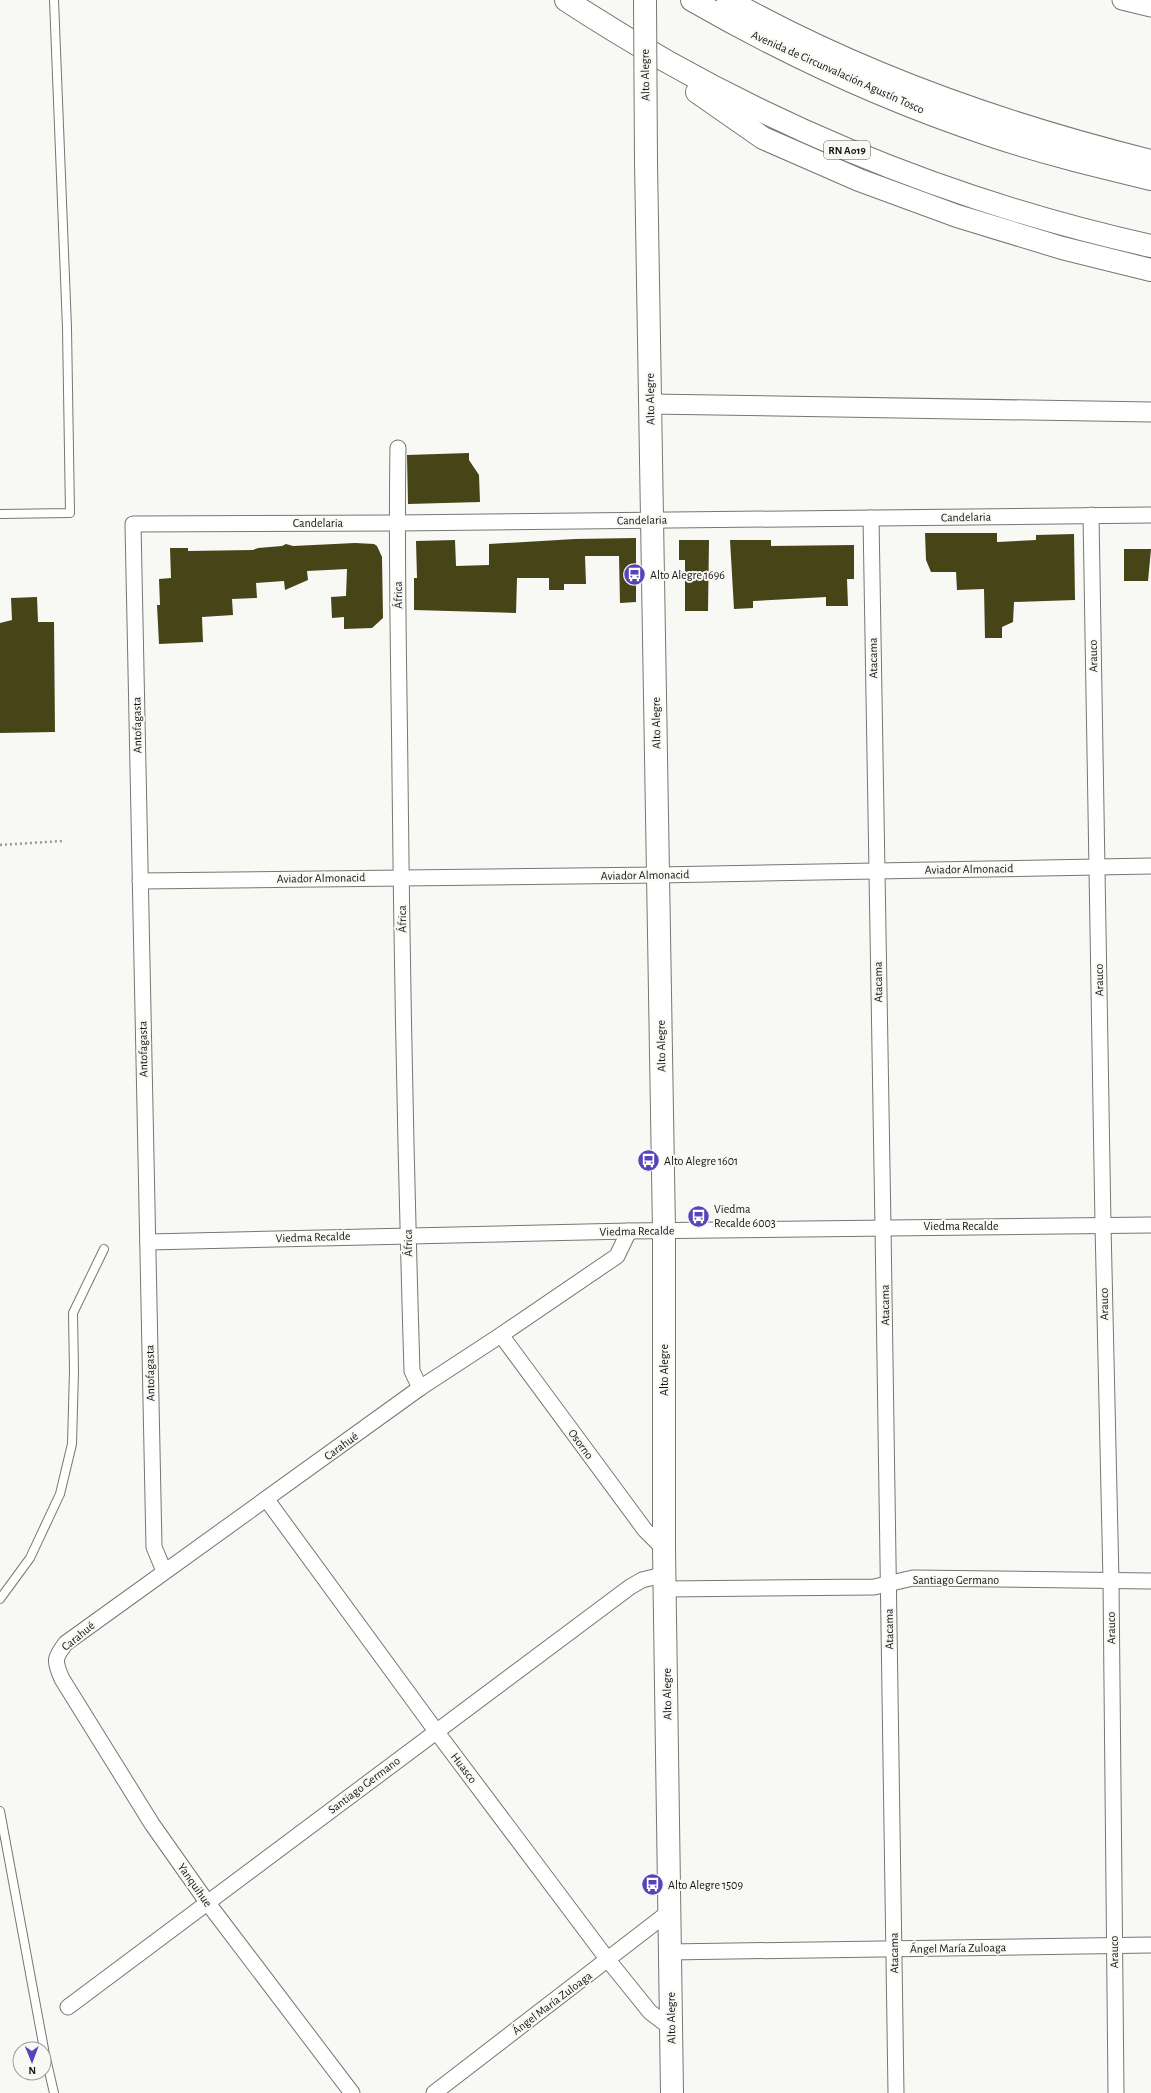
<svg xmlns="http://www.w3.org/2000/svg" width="1151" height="2093" font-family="'Alegreya Sans',sans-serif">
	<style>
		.building { fill: #474417 }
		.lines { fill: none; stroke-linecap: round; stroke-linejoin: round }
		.service-casing { stroke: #767673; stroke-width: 10 }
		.minor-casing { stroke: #767673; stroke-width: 17 }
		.tertiary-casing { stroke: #767673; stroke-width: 21 }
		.secondary-casing { stroke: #767673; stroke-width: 24 }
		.motorway-casing { stroke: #767673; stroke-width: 24 }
		.path { stroke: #999996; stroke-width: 2.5; stroke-dasharray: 2 3; stroke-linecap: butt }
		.service { stroke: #fff; stroke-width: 8 }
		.minor { stroke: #fff; stroke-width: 15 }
		.tertiary { stroke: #fff; stroke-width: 19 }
		.secondary { stroke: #fff; stroke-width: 22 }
		.motorway { stroke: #fff; stroke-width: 22 }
		.secondary-bridge-casing { stroke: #767673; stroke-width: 24; stroke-linecap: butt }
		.secondary-bridge { stroke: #fff; stroke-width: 22 }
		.labels { text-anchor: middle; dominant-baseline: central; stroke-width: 4; stroke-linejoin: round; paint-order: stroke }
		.shield { fill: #f8f8f5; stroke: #595958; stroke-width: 1 }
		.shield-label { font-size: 11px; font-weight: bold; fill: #151514 }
		.street-label { font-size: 12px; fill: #151514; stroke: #f8f8f5 }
		.poi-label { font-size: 12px; fill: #151514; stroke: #f8f8f5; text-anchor: start }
	</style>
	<rect width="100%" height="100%" fill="#f8f8f5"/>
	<g class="building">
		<polygon points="469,453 469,460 479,475 480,502 408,504 407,455"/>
		<polygon points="925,533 997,533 997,542 1036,540 1036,535 1074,534 1075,600 1014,602 1013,622 1002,627 1002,638 985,638 984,589 957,590 956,572 931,572 926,560"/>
		<polygon points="636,538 636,602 620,603 619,556 585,556 586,584 564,584 564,590 549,590 549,578 517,578 516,613 414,610 414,578 417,578 416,541 455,540 456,566 489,565 489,544 575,539"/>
		<polygon points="679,540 709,540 708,611 685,611 685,560 679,560"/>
		<polygon points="730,540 771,540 771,546 854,545 854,579 847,579 848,606 826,606 826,597 753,601 753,608 734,609"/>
		<polygon points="355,543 374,544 377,546 382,557 383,618 372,628 344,629 344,617 332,618 331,597 346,596 347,569 307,571 308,580 285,590 284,581 256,583 257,598 232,599 233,615 202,617 203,642 159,644 157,605 160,605 159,579 171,578 170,548 188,548 188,551 253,550 258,548 282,546 286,544 293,546"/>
		<polygon points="1124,549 1151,549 1148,581 1124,581"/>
		<polygon points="37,597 38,622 54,622 55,732 0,733 0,623 12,620 11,598"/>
	</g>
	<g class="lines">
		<defs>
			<g id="service">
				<polyline points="0,514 70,513 67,328 54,0"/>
				<polyline points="0,1599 30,1558 60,1494 72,1444 74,1371 73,1313 104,1249"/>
				<polyline points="0,1811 44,2049"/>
				<polyline points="44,2050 54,2093"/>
			</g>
			<g id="minor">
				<path d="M398 448C396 558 399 667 400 777 402 975 406 1173 412 1371L420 1388"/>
				<polyline points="1091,515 1103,1225 1111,1581 1116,2093"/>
				<polyline points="871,518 883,1227 896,2093"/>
				<polyline points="140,881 658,875 1151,866"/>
				<polyline points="148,1242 629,1231 1151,1225"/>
				<polyline points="501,1335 645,1530 664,1549"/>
				<polyline points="267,1500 436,1731 608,1960 650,2012 671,2028"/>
				<polyline points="164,1571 154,1547 133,524 397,523 1151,515"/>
				<polyline points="666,1589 874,1587 913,1578 1151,1581"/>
				<polyline points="669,1952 1151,1945"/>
				<polyline points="68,2007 630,1587 642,1580 666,1574"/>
				<path d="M352 2093 207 1902 152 1824 62 1679C54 1661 54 1658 66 1643L420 1388 501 1335 617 1256 629 1231"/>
				<polyline points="434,2093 669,1912"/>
			</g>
			<g id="tertiary">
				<polyline points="1122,0 1151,7"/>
				<polyline points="650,404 1151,412"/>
			</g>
			<polyline id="secondary" points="646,162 664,1231 664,1549 672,2093"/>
			<g id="motorway">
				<path d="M566 0C744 117 943 200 1151 246"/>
				<path d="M692 0C786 54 887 101 990 135 1043 153 1097 166 1151 179"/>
				<path d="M728 0C860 74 1005 125 1151 161"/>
				<polyline points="697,92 763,138 859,180 957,216 1062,248 1151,270"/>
			</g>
		</defs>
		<use href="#service" class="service-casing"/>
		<use href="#minor" class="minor-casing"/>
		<use href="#tertiary" class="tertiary-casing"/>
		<use href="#secondary" class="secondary-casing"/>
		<use href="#motorway" class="motorway-casing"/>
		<polyline class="path" points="0,845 62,841"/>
		<use href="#service" class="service"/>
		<use href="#minor" class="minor"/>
		<use href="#tertiary" class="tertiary"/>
		<use href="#secondary" class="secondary"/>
		<use href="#motorway" class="motorway"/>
		<defs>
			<polyline id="secondary-bridge" points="645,0 646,162"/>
		</defs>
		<use href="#secondary-bridge" class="secondary-bridge-casing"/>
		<use href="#secondary-bridge" class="secondary-bridge"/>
	</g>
	<defs>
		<symbol id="bus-disc" viewBox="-11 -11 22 22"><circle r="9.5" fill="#5943bb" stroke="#f8f8f5"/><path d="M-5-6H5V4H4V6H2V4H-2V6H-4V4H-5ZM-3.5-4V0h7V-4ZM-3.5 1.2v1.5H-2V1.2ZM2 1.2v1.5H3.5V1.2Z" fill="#fff"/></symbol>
	</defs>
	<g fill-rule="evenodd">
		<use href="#bus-disc" x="622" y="562" width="25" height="25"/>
		<use href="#bus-disc" x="636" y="1148" width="25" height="25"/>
		<use href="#bus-disc" x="686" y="1204" width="25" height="25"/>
		<use href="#bus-disc" x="640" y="1872" width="25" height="25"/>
	</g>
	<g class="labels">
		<rect class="shield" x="824" y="141" width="46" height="18" rx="3"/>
		<g class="shield-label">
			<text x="847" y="150">RN A019</text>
		</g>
		<g class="street-label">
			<text transform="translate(838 72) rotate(24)">Avenida de Circunvalación Agustín Tosco</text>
			<text transform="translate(645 75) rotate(-91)">Alto Alegre</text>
			<text transform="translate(650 399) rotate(-91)">Alto Alegre</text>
			<text transform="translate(966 517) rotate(-1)">Candelaria</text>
			<text transform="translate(642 520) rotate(-1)">Candelaria</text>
			<text x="318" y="523">Candelaria</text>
			<text transform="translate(398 595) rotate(-91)">África</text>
			<text transform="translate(1093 656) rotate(-91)">Arauco</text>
			<text transform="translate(873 658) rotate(-91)">Atacama</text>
			<text transform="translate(656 723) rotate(-91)">Alto Alegre</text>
			<text transform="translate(137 725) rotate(-91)">Antofagasta</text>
			<text transform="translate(969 869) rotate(-1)">Aviador Almonacid</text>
			<text transform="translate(645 875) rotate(-1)">Aviador Almonacid</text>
			<text transform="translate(321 878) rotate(-1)">Aviador Almonacid</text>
			<text transform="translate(402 919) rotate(-91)">África</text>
			<text transform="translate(1099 980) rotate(-91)">Arauco</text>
			<text transform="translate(878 982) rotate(-91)">Atacama</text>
			<text transform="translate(661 1046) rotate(-91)">Alto Alegre</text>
			<text transform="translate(143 1049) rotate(-91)">Antofagasta</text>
			<text x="961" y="1226">Viedma Recalde</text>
			<text transform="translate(637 1231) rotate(-1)">Viedma Recalde</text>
			<text transform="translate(313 1237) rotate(-2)">Viedma Recalde</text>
			<text transform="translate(408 1243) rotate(-91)">África</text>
			<text transform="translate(1104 1304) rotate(-91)">Arauco</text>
			<text transform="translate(885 1305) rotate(-91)">Atacama</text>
			<text transform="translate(664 1370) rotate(-90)">Alto Alegre</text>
			<text transform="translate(150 1373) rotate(-91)">Antofagasta</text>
			<text transform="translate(581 1444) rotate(54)">Osorno</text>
			<text transform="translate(341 1446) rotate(-36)">Carahué</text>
			<text x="956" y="1580">Santiago Germano</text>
			<text transform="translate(1111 1628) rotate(-91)">Arauco</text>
			<text transform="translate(889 1629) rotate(-91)">Atacama</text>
			<text transform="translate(78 1636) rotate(-39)">Carahué</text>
			<text transform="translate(667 1694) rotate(-91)">Alto Alegre</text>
			<text transform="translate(464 1768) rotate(53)">Huasco</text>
			<text transform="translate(364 1785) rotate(-37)">Santiago Germano</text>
			<text transform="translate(195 1885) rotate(55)">Yanquihue</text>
			<text transform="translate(958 1948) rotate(-1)">Ángel María Zuloaga</text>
			<text transform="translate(1114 1952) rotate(-91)">Arauco</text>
			<text transform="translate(894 1953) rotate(-91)">Atacama</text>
			<text transform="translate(552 2003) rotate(-37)">Ángel María Zuloaga</text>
			<text transform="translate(671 2018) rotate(-91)">Alto Alegre</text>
		</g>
		<g class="poi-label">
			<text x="650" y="575">Alto Alegre 1696</text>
			<text x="664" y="1161">Alto Alegre 1601</text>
			<text x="714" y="1209">Viedma<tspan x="714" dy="14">Recalde 6003</tspan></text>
			<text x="668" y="1885">Alto Alegre 1509</text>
		</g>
	</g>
	<g transform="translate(32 2061) rotate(179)"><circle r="19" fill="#f8f8f5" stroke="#9d9d9b"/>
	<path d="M0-3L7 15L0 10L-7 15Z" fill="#5943bb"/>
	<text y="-6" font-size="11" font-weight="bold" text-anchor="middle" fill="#151514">N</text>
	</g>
</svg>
